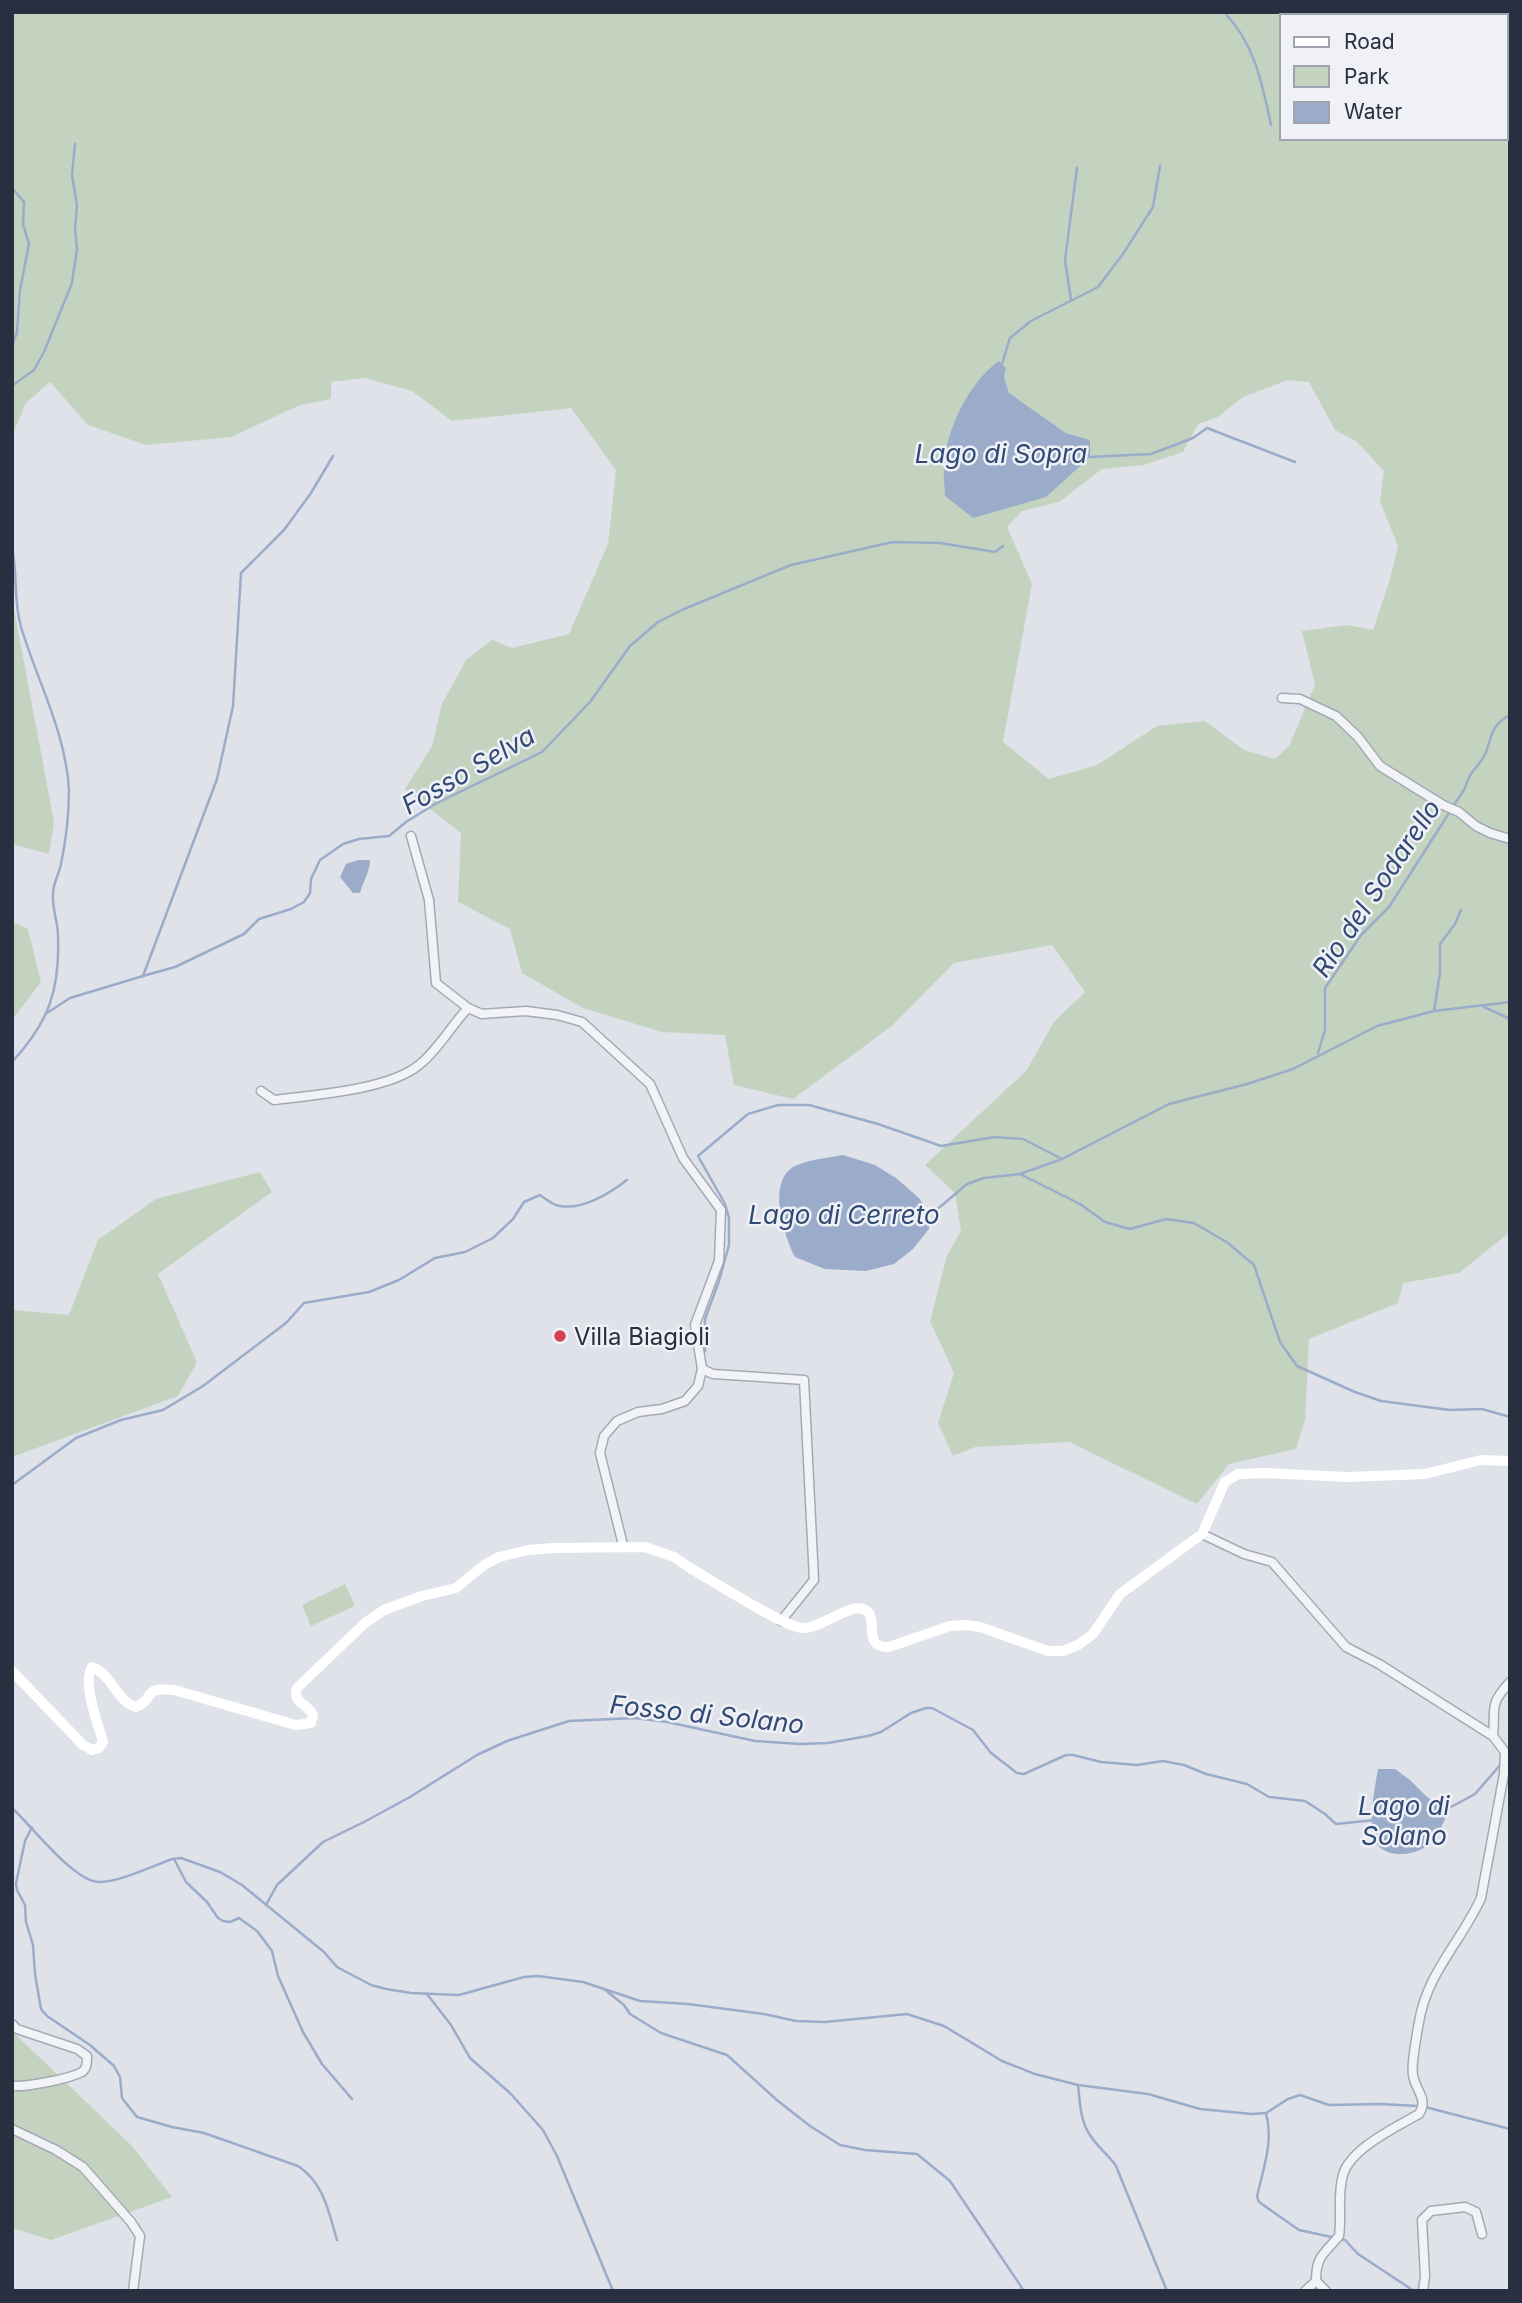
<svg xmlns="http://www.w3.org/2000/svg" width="1522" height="2303" font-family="Inter,sans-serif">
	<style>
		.green { fill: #c3d3c0; fill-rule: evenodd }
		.water { fill: #9aacc9 }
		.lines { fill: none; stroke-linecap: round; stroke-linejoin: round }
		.stream { stroke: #9aacc9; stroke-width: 2.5 }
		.street-casing { stroke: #a4a9b3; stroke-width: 11 }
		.street { stroke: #f2f3f7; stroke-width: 8 }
		.secondary { stroke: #fff; stroke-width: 10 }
		.poi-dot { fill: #d0424b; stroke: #eff1f6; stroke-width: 2.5 }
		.labels { text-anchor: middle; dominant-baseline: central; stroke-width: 5; stroke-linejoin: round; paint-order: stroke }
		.poi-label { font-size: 24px; fill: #282f40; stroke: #eff1f6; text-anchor: start }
		.water-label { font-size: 26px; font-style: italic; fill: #314975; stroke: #eff1f6 }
	</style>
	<rect width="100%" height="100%" fill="#dfe2e9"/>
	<g class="green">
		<path d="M12 12H1510V1232L1459 1273 1403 1283 1398 1303 1309 1339 1305 1420 1296 1449 1229 1464 1197 1504 1069 1442 975 1447 953 1456 938 1423 954 1373 930 1321 947 1256 961 1231 955 1193 925 1165 1026 1071 1054 1022 1085 992 1052 945 954 963 893 1025 793 1099 734 1085 725 1035 662 1032 583 1008 522 973 510 929 458 902 461 833 405 789 432 746 442 704 466 660 492 640 512 648 569 634 608 544 616 470 571 408 452 421 412 391 365 378 331 382V399L300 405 231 437 146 445 88 425 50 382 26 403 12 436ZM1282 16H1506V138H1282ZM999 361 1006 368 1004 377 1009 393 1066 433 1090 440 1062 480 1046 497 1019 503 943 466 951 431 966 399ZM1288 380 1309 382 1335 430 1356 441 1384 471 1380 502 1398 546 1390 579 1373 630 1347 625 1302 631 1315 685 1289 746 1275 759 1244 750 1205 721 1157 726 1097 765 1049 779 1003 742 1032 584 1007 527 1022 511 1059 502 1102 469 1144 465 1183 452 1198 424 1218 417 1243 397Z"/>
		<polygon points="12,598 54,822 49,854 12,844"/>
		<polygon points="12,922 28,929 41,982 12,1020"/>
		<polygon points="260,1172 272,1192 158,1274 197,1362 178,1396 12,1457 12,1310 69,1315 98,1240 156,1199"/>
		<polygon points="345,1584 355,1606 311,1626 302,1605"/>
		<polygon points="12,2031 132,2146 172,2197 51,2240 12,2228"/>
	</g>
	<g class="water">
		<path d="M999 361 1006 368 1004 377 1009 393 1066 433 1090 440V457L1046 497 973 518 945 496C945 486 943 477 944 468 945 431 969 382 999 361Z"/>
		<path d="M358 860H370C370 872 363 881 360 893H353L340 877 346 864Z"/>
		<path d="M843 1155 875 1165 896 1178 919 1198 929 1213V1229L913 1249 894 1264 866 1271 825 1269 795 1257C784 1235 766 1181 795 1166 810 1159 828 1158 843 1155Z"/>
		<path d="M1378 1769H1395L1410 1780 1427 1797 1441 1807 1445 1819C1440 1830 1434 1843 1422 1849 1409 1856 1386 1857 1377 1844 1366 1829 1375 1787 1378 1769Z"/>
	</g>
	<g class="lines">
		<g class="stream">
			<path d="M1224 12C1255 44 1262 83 1271 125"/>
			<polyline points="12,188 24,202 23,224 29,244 20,290 17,332 12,346"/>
			<polyline points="1071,300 1065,260 1077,168"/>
			<polyline points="1002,364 1010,338 1031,321 1098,287 1123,254 1153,207 1160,166"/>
			<polyline points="12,383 12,417"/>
			<polyline points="13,385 34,370 44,352 72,283 77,249 75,229 77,205 72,175 75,144"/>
			<polyline points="1090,457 1151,454 1193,438 1207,428 1295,462"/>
			<path d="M12 548C18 574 13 600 21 627 37 680 66 733 69 790 69 814 66 840 61 864 59 874 53 883 53 894 52 909 58 922 58 936 60 990 49 1022 12 1062"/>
			<polyline points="143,976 175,967 244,934 259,919 291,909 304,902 310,893 311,879 320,860 343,844 359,839 389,836 406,822 435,804 542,752 590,702 630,646 658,622 684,609 791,565 893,542 940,543 995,552 1003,546"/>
			<polyline points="1484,1007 1510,1019"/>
			<polyline points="1434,1011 1440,973 1440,944 1455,924 1461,910"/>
			<polyline points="47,1013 70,998 143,976 217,779 233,706 241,573 284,530 311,493 333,456"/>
			<path d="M1318 1053 1325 1030V988L1361 935 1389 907 1465 788C1469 773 1475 770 1483 758 1493 741 1487 727 1510 715"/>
			<polyline points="1020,1174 1080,1204 1105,1222 1130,1229 1166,1219 1194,1223 1228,1243 1254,1265 1280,1342 1297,1366 1355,1392 1381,1401 1450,1410 1482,1409 1510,1417"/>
			<polyline points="929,1213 940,1207 967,1184 984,1178 1020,1174 1062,1159 1169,1104 1247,1084 1293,1069 1377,1026 1434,1011 1510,1002"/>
			<polyline points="705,1351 705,1319 719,1281 729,1245 729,1218 725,1204 698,1156 748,1114 778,1105 809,1105 878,1124 941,1146 995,1137 1023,1139 1062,1159"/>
			<path d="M12 1485 76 1438 121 1420 163 1410 203 1386 286 1323 304 1303 369 1292 399 1280 435 1258 465 1252 493 1238 513 1219 524 1202 540 1195C546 1199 554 1206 560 1206 583 1210 610 1193 627 1180"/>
			<path d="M12 1808C31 1825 74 1882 99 1882 117 1883 153 1866 172 1859L181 1858 220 1872 242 1885 324 1952 337 1967 371 1985 386 1989 411 1993 459 1995 524 1977 538 1976 583 1982 640 2001 688 2004 764 2014 796 2021 825 2022 907 2014 944 2026 1002 2061 1035 2074 1078 2085 1148 2094 1200 2109 1252 2114 1266 2113 1288 2099 1300 2095 1329 2105 1380 2104 1418 2106"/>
			<polyline points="1440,1813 1475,1794 1502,1763"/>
			<path d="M32 1827 25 1841 16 1883 17 1890 25 1905 26 1922 33 1945 35 1974 41 2009 47 2016 90 2045 114 2066 120 2077 122 2098 137 2117 172 2127 204 2133 298 2166C324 2183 329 2213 337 2240"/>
			<polyline points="174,1859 186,1882 207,1902 218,1918 223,1921 230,1922 239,1918 257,1931 272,1951 278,1976 303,2032 322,2064 352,2099"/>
			<polyline points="266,1905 277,1885 323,1842 364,1822 410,1797 477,1755 507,1741 569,1721 635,1718 667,1722 755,1741 800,1744 828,1743 868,1736 881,1732 911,1713 926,1708 932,1708 973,1730 991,1753 1017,1773 1024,1774 1066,1755 1073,1755 1101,1762 1137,1765 1163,1761 1184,1765 1206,1774 1247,1784 1269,1797 1305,1801 1325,1814 1336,1824 1375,1820"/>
			<polyline points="604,1989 624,2005 630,2014 661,2033 727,2055 778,2101 810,2126 840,2145 865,2150 917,2154 950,2181 1024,2291"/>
			<polyline points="427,1994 451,2025 470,2058 510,2093 543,2130 557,2156 613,2291"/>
			<path d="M1078 2085C1080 2102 1080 2121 1090 2135 1097 2147 1108 2154 1116 2166L1167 2291"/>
			<polyline points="1425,2107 1510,2129"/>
			<path d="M1266 2113C1274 2141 1263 2169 1257 2197L1259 2202 1299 2230 1345 2240 1358 2254 1414 2291"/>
		</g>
		<defs>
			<g id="street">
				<polyline points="1282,698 1300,699 1336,716 1358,737 1380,766 1443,805 1459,812 1476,826 1490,833 1510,839"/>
				<polyline points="411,836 429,900 436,983 468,1008 482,1014 526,1011 557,1015 582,1022 650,1084 683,1158 721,1210 719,1261 695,1325 702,1369 698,1386 685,1401 662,1409 638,1412 617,1421 604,1436 600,1453 623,1545"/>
				<path d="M261 1091 274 1100C312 1095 389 1090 419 1065 439 1049 450 1027 468 1008"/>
				<polyline points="702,1369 713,1374 804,1380 814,1580 781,1621"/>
				<path d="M1202 1534 1244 1554 1272 1562 1346 1647 1379 1664 1493 1736 1505 1752 1504 1774 1481 1898C1461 1942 1427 1973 1419 2022 1417 2033 1411 2065 1413 2075 1415 2090 1429 2099 1419 2114 1396 2127 1350 2149 1343 2175 1337 2195 1342 2216 1339 2236 1324 2254 1316 2256 1316 2281L1326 2291"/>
				<path d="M1493 1736C1496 1707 1488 1706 1510 1682"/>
				<path d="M12 2024 17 2029 77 2049 87 2056C87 2063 87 2068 82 2072 69 2079 27 2087 12 2086"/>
				<polyline points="12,2129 56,2150 83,2167 131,2222 140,2236 133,2291"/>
				<polyline points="1305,2291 1316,2281"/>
				<polyline points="1423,2291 1425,2276 1422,2220 1431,2211 1465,2207 1476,2212 1482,2234"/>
			</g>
		</defs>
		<use href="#street" class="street-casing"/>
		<use href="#street" class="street"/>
		<path class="secondary" d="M12 1671 83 1745 92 1750 99 1748 103 1742C98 1723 82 1684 92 1667 112 1674 116 1701 136 1707 157 1698 140 1687 174 1690L296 1725 311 1723 313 1715C307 1703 292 1703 297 1688L365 1623 384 1610 422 1596 456 1588 484 1565 499 1557 528 1550 553 1548 645 1547 674 1557 690 1568C710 1579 785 1628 803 1628 822 1628 848 1604 863 1609 882 1615 859 1648 889 1647L950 1626 966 1625 980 1627 1048 1651H1063L1078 1645 1093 1634 1120 1594 1202 1534 1225 1482 1238 1474 1265 1473 1347 1477 1425 1474 1481 1460 1510 1461"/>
	</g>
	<circle class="poi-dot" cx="560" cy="1336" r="7"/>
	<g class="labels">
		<g class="poi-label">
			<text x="574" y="1336">Villa Biagioli</text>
		</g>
		<g class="water-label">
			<text x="1001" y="453">Lago di Sopra</text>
			<text transform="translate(468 770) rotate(-30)">Fosso Selva</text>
			<text transform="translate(1376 888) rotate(-56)">Rio del Sodarello</text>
			<text x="844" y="1214">Lago di Cerreto</text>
			<text transform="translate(707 1714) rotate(6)">Fosso di Solano</text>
			<text x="1404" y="1805">Lago di<tspan x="1404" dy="30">Solano</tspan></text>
		</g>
	</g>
	<rect width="1522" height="2303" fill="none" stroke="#282f40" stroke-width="28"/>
	<rect x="1280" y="14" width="228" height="126" fill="#eff1f6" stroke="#9fa3ad" stroke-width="2"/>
	<rect x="1294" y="37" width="35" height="10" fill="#ffffff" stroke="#9fa3ad" stroke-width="2"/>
	<text x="1344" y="49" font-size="21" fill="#282f40">Road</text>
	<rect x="1294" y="66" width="35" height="21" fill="#c3d3c0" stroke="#9fa3ad" stroke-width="2"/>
	<text x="1344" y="84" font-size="21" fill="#282f40">Park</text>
	<rect x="1294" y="102" width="35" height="21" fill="#9aacc9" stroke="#9fa3ad" stroke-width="2"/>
	<text x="1344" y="119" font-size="21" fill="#282f40">Water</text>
</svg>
